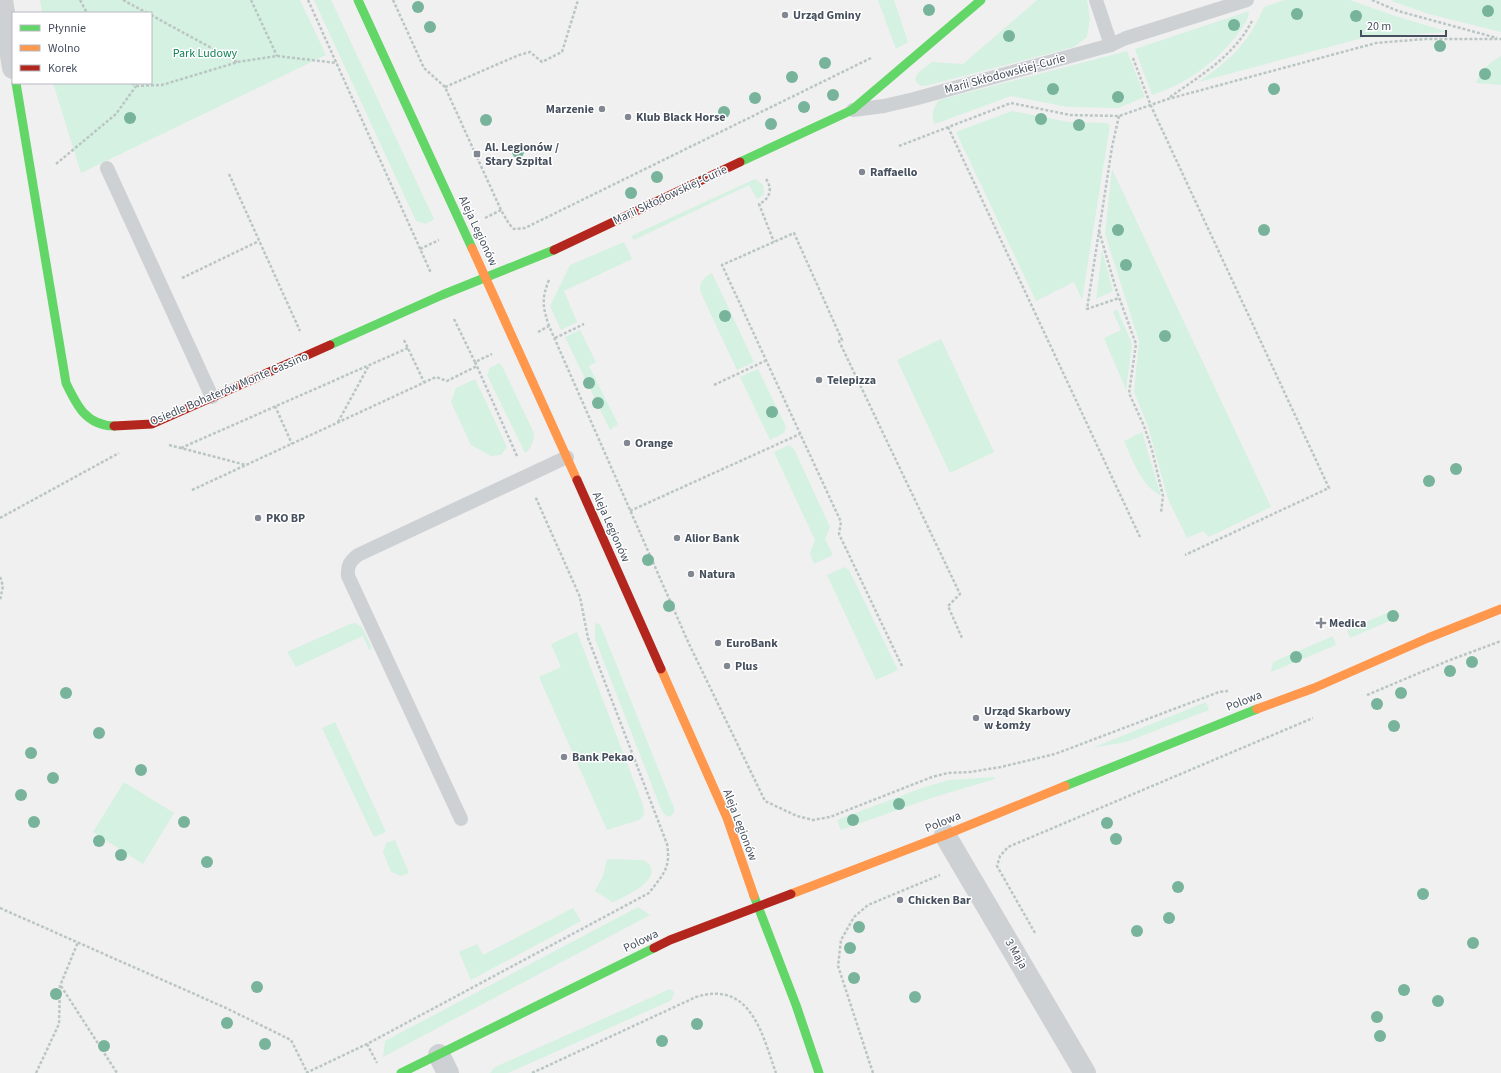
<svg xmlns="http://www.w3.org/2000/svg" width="1501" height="1073" font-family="'Source Sans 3',sans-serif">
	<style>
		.green { fill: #d4f1e2 }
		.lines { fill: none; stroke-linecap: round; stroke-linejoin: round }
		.path { stroke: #bac6c4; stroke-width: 2.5; stroke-dasharray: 3 2; stroke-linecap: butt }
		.lane { stroke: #ced1d4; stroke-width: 14 }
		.street { stroke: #ced1d4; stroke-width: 22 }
		.fast { stroke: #63d668; stroke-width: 9 }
		.slow { stroke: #ff974d; stroke-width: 9 }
		.jam { stroke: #b3261e; stroke-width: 9 }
		.tree { fill: #77b49b }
		.poi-dot { fill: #828891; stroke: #fff; stroke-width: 1.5 }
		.labels { text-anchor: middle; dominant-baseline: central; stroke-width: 3; stroke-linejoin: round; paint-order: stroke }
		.poi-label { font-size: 12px; font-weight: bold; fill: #46505e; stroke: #fff; text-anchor: start }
		.park-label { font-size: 12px; fill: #138356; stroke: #fff }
		.street-label { font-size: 12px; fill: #46505e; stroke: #fff }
	</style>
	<rect width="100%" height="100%" fill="#f1f0f0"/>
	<g class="green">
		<polygon points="40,0 300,0 326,55 81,173 53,83 151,83 151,13 42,13"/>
		<path d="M314 0H331L434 219C428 224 424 225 416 221Z"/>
		<polygon points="878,0 894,0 908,42 896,49"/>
		<polygon points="1037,0 1087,0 1090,19 1087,37 1074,47 929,85 921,86 917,83 915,79 918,73 932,62 963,64"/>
		<path d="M1285 0H1350L1395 16 1449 32 1366 37 1199 82C1232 58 1247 45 1264 7Z"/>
		<polygon points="1394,0 1501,0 1501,32 1429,14 1391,1"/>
		<path d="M1249 11C1249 18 1245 23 1242 28 1221 59 1187 84 1152 95L1135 49Z"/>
		<path d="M1127 51 1145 97 1118 108 1068 107 1011 96 935 124C930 116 934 106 939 100Z"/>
		<path d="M1501 56V85L1476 83C1481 70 1489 63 1501 56Z"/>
		<polygon points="1012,111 1069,122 1106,123 1110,125 1082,300 1074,282 1036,301 956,132"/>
		<polygon points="1112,169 1271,507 1209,537 1203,531 1187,538 1168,499 1148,426 1134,392 1139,341 1105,234"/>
		<polygon points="755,179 763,185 764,195 757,199 749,185 634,240 631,236"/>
		<polygon points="624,242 632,259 564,291 577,322 561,330 550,306 570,265"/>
		<polygon points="1102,250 1113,291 1096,299"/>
		<path d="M712 273 754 362 737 370 701 293C698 282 703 278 712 273Z"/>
		<polygon points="1117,309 1132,344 1126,390 1104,338 1121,330 1113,312"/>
		<polygon points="580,330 596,362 589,366 618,424 610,430 565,337"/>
		<polygon points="941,339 994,452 950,473 897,360"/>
		<path d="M499 363 502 366 534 433C534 441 531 449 525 453L487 375 490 368Z"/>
		<polygon points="758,369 786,427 784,433 770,440 740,377"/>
		<polygon points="475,379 507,447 501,455 491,456 471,445 451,402 456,388"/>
		<path d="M1142 432 1161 496C1141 485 1133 461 1124 441Z"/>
		<polygon points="789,445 794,449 830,527 825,539 833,555 814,564 810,553 815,540 774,452"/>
		<polygon points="845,567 849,570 898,670 876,680 827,575"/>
		<polygon points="1396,609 1399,617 1350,638 1347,630"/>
		<polygon points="355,623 362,627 372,648 369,650 363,636 296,667 287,652 350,624"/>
		<polygon points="595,623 600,624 674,808 674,812 670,817 665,815 661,809 595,639"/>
		<polygon points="577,632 643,805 644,815 639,820 607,830 539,677 561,667 551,644"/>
		<polygon points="1333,636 1336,645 1271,672 1273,662"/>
		<polygon points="1206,702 1209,710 1126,742 1092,748"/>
		<polygon points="335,722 386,832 374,837 322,728"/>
		<polygon points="994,777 995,779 931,798 841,830 837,820 922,788 949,780"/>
		<polygon points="124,782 174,813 143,864 93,832"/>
		<polygon points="395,840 409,873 401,876 391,872 383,852 386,843"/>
		<path d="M607 859 643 860C647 862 650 864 651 868 656 883 625 896 614 902H612L595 891 603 876Z"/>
		<polygon points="638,907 650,915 383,1057 385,1041"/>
		<polygon points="573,908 581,921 471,980 459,952 477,944 483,955"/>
		<polygon points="670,989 674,992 673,997 670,1001 508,1073 490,1073 495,1067"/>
	</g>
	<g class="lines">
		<g class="path">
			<polyline points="80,0 87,13"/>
			<polyline points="123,0 147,13"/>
			<polyline points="251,0 277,56"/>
			<polyline points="308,0 431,273"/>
			<polyline points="393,0 424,68 445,87 501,210 509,224 514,229 525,228 871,58"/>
			<polyline points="1372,0 1398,11 1497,38"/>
			<polyline points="151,15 237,62"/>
			<polyline points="1133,58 1151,106 1329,488 1185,555"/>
			<polyline points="132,83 136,86 162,85 238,62 277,56 337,63"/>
			<polyline points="445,87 519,55 530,52 542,62 562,52 578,0"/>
			<path d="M1170 97C1200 76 1234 56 1252 21"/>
			<polyline points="1119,116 1112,147 1087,309 1119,298"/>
			<polyline points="948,127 1140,537"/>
			<polyline points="899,146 1011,103 1070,115 1119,116 1168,99 1376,43 1424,39 1501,39"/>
			<polyline points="56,164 116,114 136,86"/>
			<polyline points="229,174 300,331"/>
			<path d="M766 179C773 189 770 199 759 204L774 242"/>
			<polyline points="485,218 501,210"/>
			<polyline points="1099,231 1116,289 1136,344 1129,393 1144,426 1152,450 1163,496 1161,513"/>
			<polyline points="420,249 439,240"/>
			<polyline points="182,278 259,241"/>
			<path d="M549 280C541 299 543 308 549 326L689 644 765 801 797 816 813 820 830 817 932 777 948 773 970 772 1001 767 1055 754 1219 692 1228 691"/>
			<polyline points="454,319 475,362 492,354"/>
			<polyline points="538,332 549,326"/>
			<polyline points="555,338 584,324"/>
			<polyline points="404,340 424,382"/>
			<polyline points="475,362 517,456"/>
			<polyline points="714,385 765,361"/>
			<polyline points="275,406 292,444"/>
			<polyline points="338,422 368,367"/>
			<polyline points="169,445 246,465"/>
			<polyline points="181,448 408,348"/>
			<polyline points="192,490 436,377 447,381 477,366"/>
			<polyline points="630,511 800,434"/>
			<polyline points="0,518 119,453"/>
			<polyline points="0,577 3,586 0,600"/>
			<polyline points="902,666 839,534 841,522 722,265 794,233 842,340 839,341 960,594 948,606 962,638"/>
			<polyline points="1367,695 1450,660 1501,641"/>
			<polyline points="0,908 226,1008 291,1040 307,1072"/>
			<polyline points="1035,933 997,866 1000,856 1008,847 1313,718"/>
			<polyline points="61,986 117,1073"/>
			<polyline points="367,1044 377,1063"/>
			<polyline points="36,1073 59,1024 60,986 78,942"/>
			<path d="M306 1073 367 1044 649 893C663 874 671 869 667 844L588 638 580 597 535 496"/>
			<path d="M532 1073 696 997C751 980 762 1034 776 1073"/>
			<polyline points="873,1073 838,966 841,940 854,917 868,905 940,875"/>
		</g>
		<g class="lane">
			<polyline points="1096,0 1111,45"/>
			<polyline points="853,110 884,106 914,99 1111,45 1126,38 1247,0"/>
			<polyline points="107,168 212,397"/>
			<path d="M461 819 348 576C347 566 350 561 358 555L567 457"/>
		</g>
		<g class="street">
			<polyline points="2,0 13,68"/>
			<polyline points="945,835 1085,1073"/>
			<polyline points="439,1055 448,1073"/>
		</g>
		<g class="fast">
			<polyline points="358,0 472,248"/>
			<path d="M16 83 66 383C77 406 86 425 114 426"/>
			<polyline points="740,162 852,110 981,0"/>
			<polyline points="330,345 442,295 554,250"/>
			<polyline points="1065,786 1257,709"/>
			<polyline points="754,896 796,1005 819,1073"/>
			<polyline points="401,1073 654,948"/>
		</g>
		<g class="slow">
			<polyline points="472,248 577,480"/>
			<polyline points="661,669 727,818 754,896"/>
			<polyline points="1257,709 1314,688 1428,638 1501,609"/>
			<polyline points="791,894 945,835 1065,786"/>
		</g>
		<g class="jam">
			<polyline points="554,250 740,162"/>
			<polyline points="114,426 152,424 330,345"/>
			<polyline points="577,480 661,669"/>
			<polyline points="654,948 670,940 791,894"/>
		</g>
	</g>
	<g class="tree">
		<circle cx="418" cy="7" r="6"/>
		<circle cx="929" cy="10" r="6"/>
		<circle cx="1488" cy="11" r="6"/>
		<circle cx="1297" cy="14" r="6"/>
		<circle cx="1356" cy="16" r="6"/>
		<circle cx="1234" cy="25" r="6"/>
		<circle cx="430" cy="27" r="6"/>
		<circle cx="1009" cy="36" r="6"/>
		<circle cx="1440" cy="46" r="6"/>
		<circle cx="825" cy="63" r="6"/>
		<circle cx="1485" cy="74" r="6"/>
		<circle cx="792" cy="77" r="6"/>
		<circle cx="1053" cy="89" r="6"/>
		<circle cx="1274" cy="89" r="6"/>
		<circle cx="833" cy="95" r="6"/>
		<circle cx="1118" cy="97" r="6"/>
		<circle cx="755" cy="98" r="6"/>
		<circle cx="804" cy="107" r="6"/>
		<circle cx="724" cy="112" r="6"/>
		<circle cx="130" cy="118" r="6"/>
		<circle cx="1041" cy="119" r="6"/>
		<circle cx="486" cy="120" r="6"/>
		<circle cx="771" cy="124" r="6"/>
		<circle cx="1079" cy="125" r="6"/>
		<circle cx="518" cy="152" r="6"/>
		<circle cx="657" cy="177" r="6"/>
		<circle cx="631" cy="193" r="6"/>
		<circle cx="1118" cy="230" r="6"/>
		<circle cx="1264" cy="230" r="6"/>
		<circle cx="1126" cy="265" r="6"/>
		<circle cx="725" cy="316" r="6"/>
		<circle cx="1165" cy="336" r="6"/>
		<circle cx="589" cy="383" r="6"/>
		<circle cx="598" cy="403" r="6"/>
		<circle cx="772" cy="412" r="6"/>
		<circle cx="1456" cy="469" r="6"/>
		<circle cx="1429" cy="481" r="6"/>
		<circle cx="648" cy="560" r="6"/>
		<circle cx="669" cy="606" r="6"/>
		<circle cx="1393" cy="616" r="6"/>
		<circle cx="1296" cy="657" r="6"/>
		<circle cx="1472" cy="662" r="6"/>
		<circle cx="1450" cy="671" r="6"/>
		<circle cx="66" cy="693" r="6"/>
		<circle cx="1401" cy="693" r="6"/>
		<circle cx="1377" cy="704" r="6"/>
		<circle cx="1394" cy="726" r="6"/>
		<circle cx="99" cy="733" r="6"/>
		<circle cx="31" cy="753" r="6"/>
		<circle cx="141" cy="770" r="6"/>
		<circle cx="53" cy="778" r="6"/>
		<circle cx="21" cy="795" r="6"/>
		<circle cx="899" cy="804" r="6"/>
		<circle cx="853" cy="820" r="6"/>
		<circle cx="34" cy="822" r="6"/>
		<circle cx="184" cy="822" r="6"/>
		<circle cx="1107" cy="823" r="6"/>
		<circle cx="1116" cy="839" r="6"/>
		<circle cx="99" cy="841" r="6"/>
		<circle cx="121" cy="855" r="6"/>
		<circle cx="207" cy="862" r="6"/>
		<circle cx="1178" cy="887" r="6"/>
		<circle cx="1423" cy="894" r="6"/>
		<circle cx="1169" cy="918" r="6"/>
		<circle cx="859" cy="927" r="6"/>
		<circle cx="1137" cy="931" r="6"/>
		<circle cx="1473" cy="943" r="6"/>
		<circle cx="850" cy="948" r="6"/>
		<circle cx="854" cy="978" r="6"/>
		<circle cx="257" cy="987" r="6"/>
		<circle cx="1404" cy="990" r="6"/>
		<circle cx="56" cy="994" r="6"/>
		<circle cx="915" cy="997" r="6"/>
		<circle cx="1438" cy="1001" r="6"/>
		<circle cx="1377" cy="1017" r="6"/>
		<circle cx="227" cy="1023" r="6"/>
		<circle cx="697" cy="1024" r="6"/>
		<circle cx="1380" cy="1036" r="6"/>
		<circle cx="662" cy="1041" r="6"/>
		<circle cx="265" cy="1044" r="6"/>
		<circle cx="104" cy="1046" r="6"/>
	</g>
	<g class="poi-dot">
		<circle cx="785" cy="15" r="4"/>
		<circle cx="602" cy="109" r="4"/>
		<circle cx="628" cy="117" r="4"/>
		<rect x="473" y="150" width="8" height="8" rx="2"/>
		<circle cx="862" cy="172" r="4"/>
		<circle cx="819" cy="380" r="4"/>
		<circle cx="627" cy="443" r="4"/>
		<circle cx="258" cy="518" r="4"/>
		<circle cx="677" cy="538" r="4"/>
		<circle cx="691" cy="574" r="4"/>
		<path d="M1319 617h4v4h4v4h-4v4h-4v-4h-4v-4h4z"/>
		<circle cx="718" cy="643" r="4"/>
		<circle cx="727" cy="666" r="4"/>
		<circle cx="976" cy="718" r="4"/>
		<circle cx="564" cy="757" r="4"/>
		<circle cx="900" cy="900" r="4"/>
	</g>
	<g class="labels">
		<g class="poi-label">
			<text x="793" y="15">Urząd Gminy</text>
			<text x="594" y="109" text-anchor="end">Marzenie</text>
			<text x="636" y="117">Klub Black Horse</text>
			<text x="485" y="147">Al. Legionów /<tspan x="485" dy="14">Stary Szpital</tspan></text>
			<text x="870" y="172">Raffaello</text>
			<text x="827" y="380">Telepizza</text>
			<text x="635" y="443">Orange</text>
			<text x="266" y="518">PKO BP</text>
			<text x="685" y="538">Alior Bank</text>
			<text x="699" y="574">Natura</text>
			<text x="1329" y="623">Medica</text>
			<text x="726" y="643">EuroBank</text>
			<text x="735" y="666">Plus</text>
			<text x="984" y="711">Urząd Skarbowy<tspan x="984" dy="14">w Łomży</tspan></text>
			<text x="572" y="757">Bank Pekao</text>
			<text x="908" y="900">Chicken Bar</text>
		</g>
		<g class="park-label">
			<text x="205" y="53">Park Ludowy</text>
		</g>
		<g class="street-label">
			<text transform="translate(1005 74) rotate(-15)">Marii Skłodowskiej-Curie</text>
			<text transform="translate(670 195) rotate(-25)">Marii Skłodowskiej-Curie</text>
			<text transform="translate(478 231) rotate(65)">Aleja Legionów</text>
			<text transform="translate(229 389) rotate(-23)">Osiedle Bohaterów Monte Cassino</text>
			<text transform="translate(611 527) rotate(66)">Aleja Legionów</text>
			<text transform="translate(1244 701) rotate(-21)">Polowa</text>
			<text transform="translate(943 822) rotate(-22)">Polowa</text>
			<text transform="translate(740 825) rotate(69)">Aleja Legionów</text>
			<text transform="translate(641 941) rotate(-26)">Polowa</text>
			<text transform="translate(1016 954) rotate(60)">3 Maja</text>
		</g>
	</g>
	<rect x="12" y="12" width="140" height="72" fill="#ffffff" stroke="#b5b9bf"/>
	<rect x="20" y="25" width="20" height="6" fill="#63d668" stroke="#b5b9bf"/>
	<text x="48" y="32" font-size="12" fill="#46505e">Płynnie</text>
	<rect x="20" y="45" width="20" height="6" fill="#ff974d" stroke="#b5b9bf"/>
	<text x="48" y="52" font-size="12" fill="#46505e">Wolno</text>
	<rect x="20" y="65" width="20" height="6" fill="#b3261e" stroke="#b5b9bf"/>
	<text x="48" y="72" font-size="12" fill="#46505e">Korek</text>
	<path d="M1361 30v6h85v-6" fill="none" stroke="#46505e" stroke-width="2"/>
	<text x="1367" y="30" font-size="12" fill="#46505e" stroke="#ffffff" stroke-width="3" paint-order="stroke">20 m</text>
</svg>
